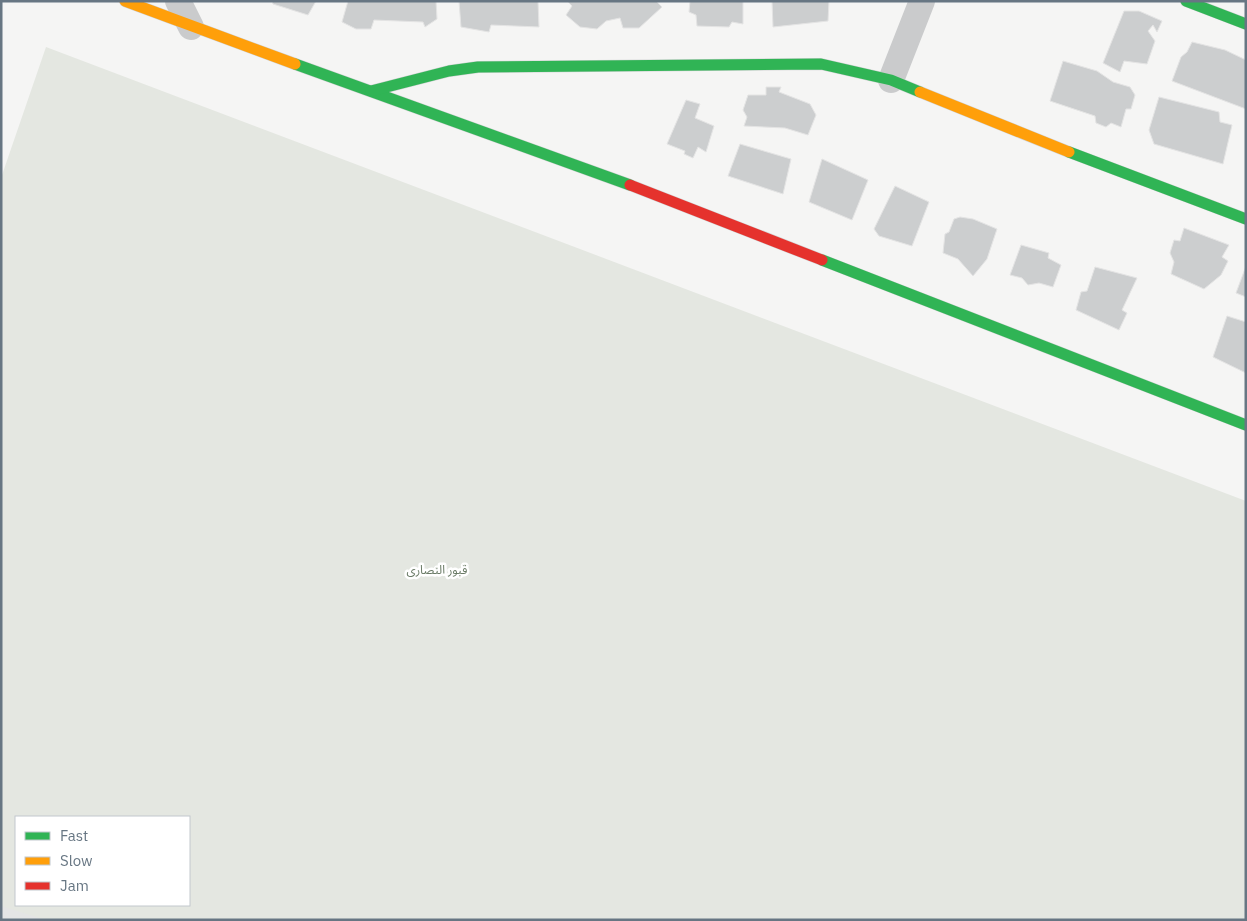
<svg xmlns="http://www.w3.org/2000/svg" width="1247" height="921" font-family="'IBM Plex Sans','Noto Sans Arabic',sans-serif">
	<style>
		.built { fill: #e4e5e5 }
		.green { fill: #e4e7e1; fill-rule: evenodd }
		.building { fill: #cccecf; stroke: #e4e4e4 }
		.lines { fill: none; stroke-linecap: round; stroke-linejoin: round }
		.fast-casing { stroke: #d2d3d4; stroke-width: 12 }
		.slow-casing { stroke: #d2d3d4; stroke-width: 12 }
		.jam-casing { stroke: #d2d3d4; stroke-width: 12 }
		.street { stroke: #cacbcc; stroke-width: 26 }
		.fast { stroke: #30b455; stroke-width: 11 }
		.slow { stroke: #ff9f0a; stroke-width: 11 }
		.jam { stroke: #e5322d; stroke-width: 11 }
		.labels { text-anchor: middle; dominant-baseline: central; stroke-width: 5; stroke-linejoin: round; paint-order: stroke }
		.park-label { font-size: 12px; fill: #697a65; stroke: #fff }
	</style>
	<rect width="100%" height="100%" fill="#f5f5f4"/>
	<polygon class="built" points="1,903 53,920 1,920"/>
	<path class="green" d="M46 47 1246 501V920H46L1 906V178ZM16 817H189V905H16Z"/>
	<g class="building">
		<polygon points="272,1 316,1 308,15 273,4"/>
		<polygon points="348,1 436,1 437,19 425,27 423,22 374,20 371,29 356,29 342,22"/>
		<polygon points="459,1 538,1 539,27 491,25 489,32 461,27"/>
		<polygon points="567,1 656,1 662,7 639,28 623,28 620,18 606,21 597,29 580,27 566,15 572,6"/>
		<polygon points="690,1 743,1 743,24 732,22 729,27 697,26 696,15 689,12"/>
		<polygon points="772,1 829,1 828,21 773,27"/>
		<polygon points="1124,11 1139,11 1162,21 1157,32 1153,25 1148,31 1155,41 1147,64 1124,61 1120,72 1103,63"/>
		<polygon points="1192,42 1225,50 1246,60 1246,109 1172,81 1181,57 1187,52"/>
		<polygon points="1063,61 1097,71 1113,82 1130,87 1135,95 1131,109 1126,109 1121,127 1111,123 1106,127 1096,123 1095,116 1050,101"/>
		<polygon points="766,87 781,87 779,92 810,104 816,115 808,135 785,128 744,126 747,117 743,110 748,95 766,95"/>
		<polygon points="1159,97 1219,112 1220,122 1232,125 1223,164 1154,144 1149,130"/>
		<polygon points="686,100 700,104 695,118 714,126 706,152 698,147 693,158 684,154 685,151 667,144"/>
		<polygon points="740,144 791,159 783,194 728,176"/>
		<polygon points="822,159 868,180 852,220 809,202"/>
		<polygon points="895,186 929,202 912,246 879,236 874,229"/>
		<polygon points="960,217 973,219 997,229 987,259 973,276 958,259 943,253 945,234 949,232 954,219"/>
		<polygon points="1184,228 1229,245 1222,257 1228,261 1221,275 1204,289 1171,274 1174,262 1170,253 1174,240 1180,241"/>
		<polygon points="1021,245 1049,253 1048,258 1061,265 1053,287 1039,283 1028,285 1022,278 1010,275"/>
		<polygon points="1246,266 1246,297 1236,293"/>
		<polygon points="1095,267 1137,278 1122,310 1127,313 1119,330 1076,310 1081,292 1087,291"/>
		<polygon points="1227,316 1246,322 1246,373 1213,357"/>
	</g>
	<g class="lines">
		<defs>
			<g id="fast">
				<polyline points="1186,1 1246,24"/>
				<polyline points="295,64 630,185"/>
				<polyline points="371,91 449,71 478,67 821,64 891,80 920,92"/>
				<polyline points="1069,152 1246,219"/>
				<polyline points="822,260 1246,425"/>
			</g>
			<g id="slow">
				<polyline points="125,1 295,64"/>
				<polyline points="920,92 1069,152"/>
			</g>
			<polyline id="jam" points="630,185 822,260"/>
		</defs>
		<use href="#fast" class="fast-casing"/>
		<use href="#slow" class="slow-casing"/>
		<use href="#jam" class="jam-casing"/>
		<g class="street">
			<polyline points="178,1 191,27"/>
			<polyline points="891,80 922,1"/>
		</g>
		<use href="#fast" class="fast"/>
		<use href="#slow" class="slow"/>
		<use href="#jam" class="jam"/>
	</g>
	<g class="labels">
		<g class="park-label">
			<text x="437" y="569">قبور النصارى</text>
		</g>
	</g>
	<rect width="1247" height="921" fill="none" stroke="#677683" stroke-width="5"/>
	<rect x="15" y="816" width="175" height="90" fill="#ffffff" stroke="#c2c8cd"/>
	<rect x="25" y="832" width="25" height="8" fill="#30b455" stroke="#c2c8cd"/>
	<text x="60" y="841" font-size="15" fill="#677683">Fast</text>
	<rect x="25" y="857" width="25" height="8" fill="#ff9f0a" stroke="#c2c8cd"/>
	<text x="60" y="866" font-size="15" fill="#677683">Slow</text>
	<rect x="25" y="882" width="25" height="8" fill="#e5322d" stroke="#c2c8cd"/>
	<text x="60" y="891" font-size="15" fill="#677683">Jam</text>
</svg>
